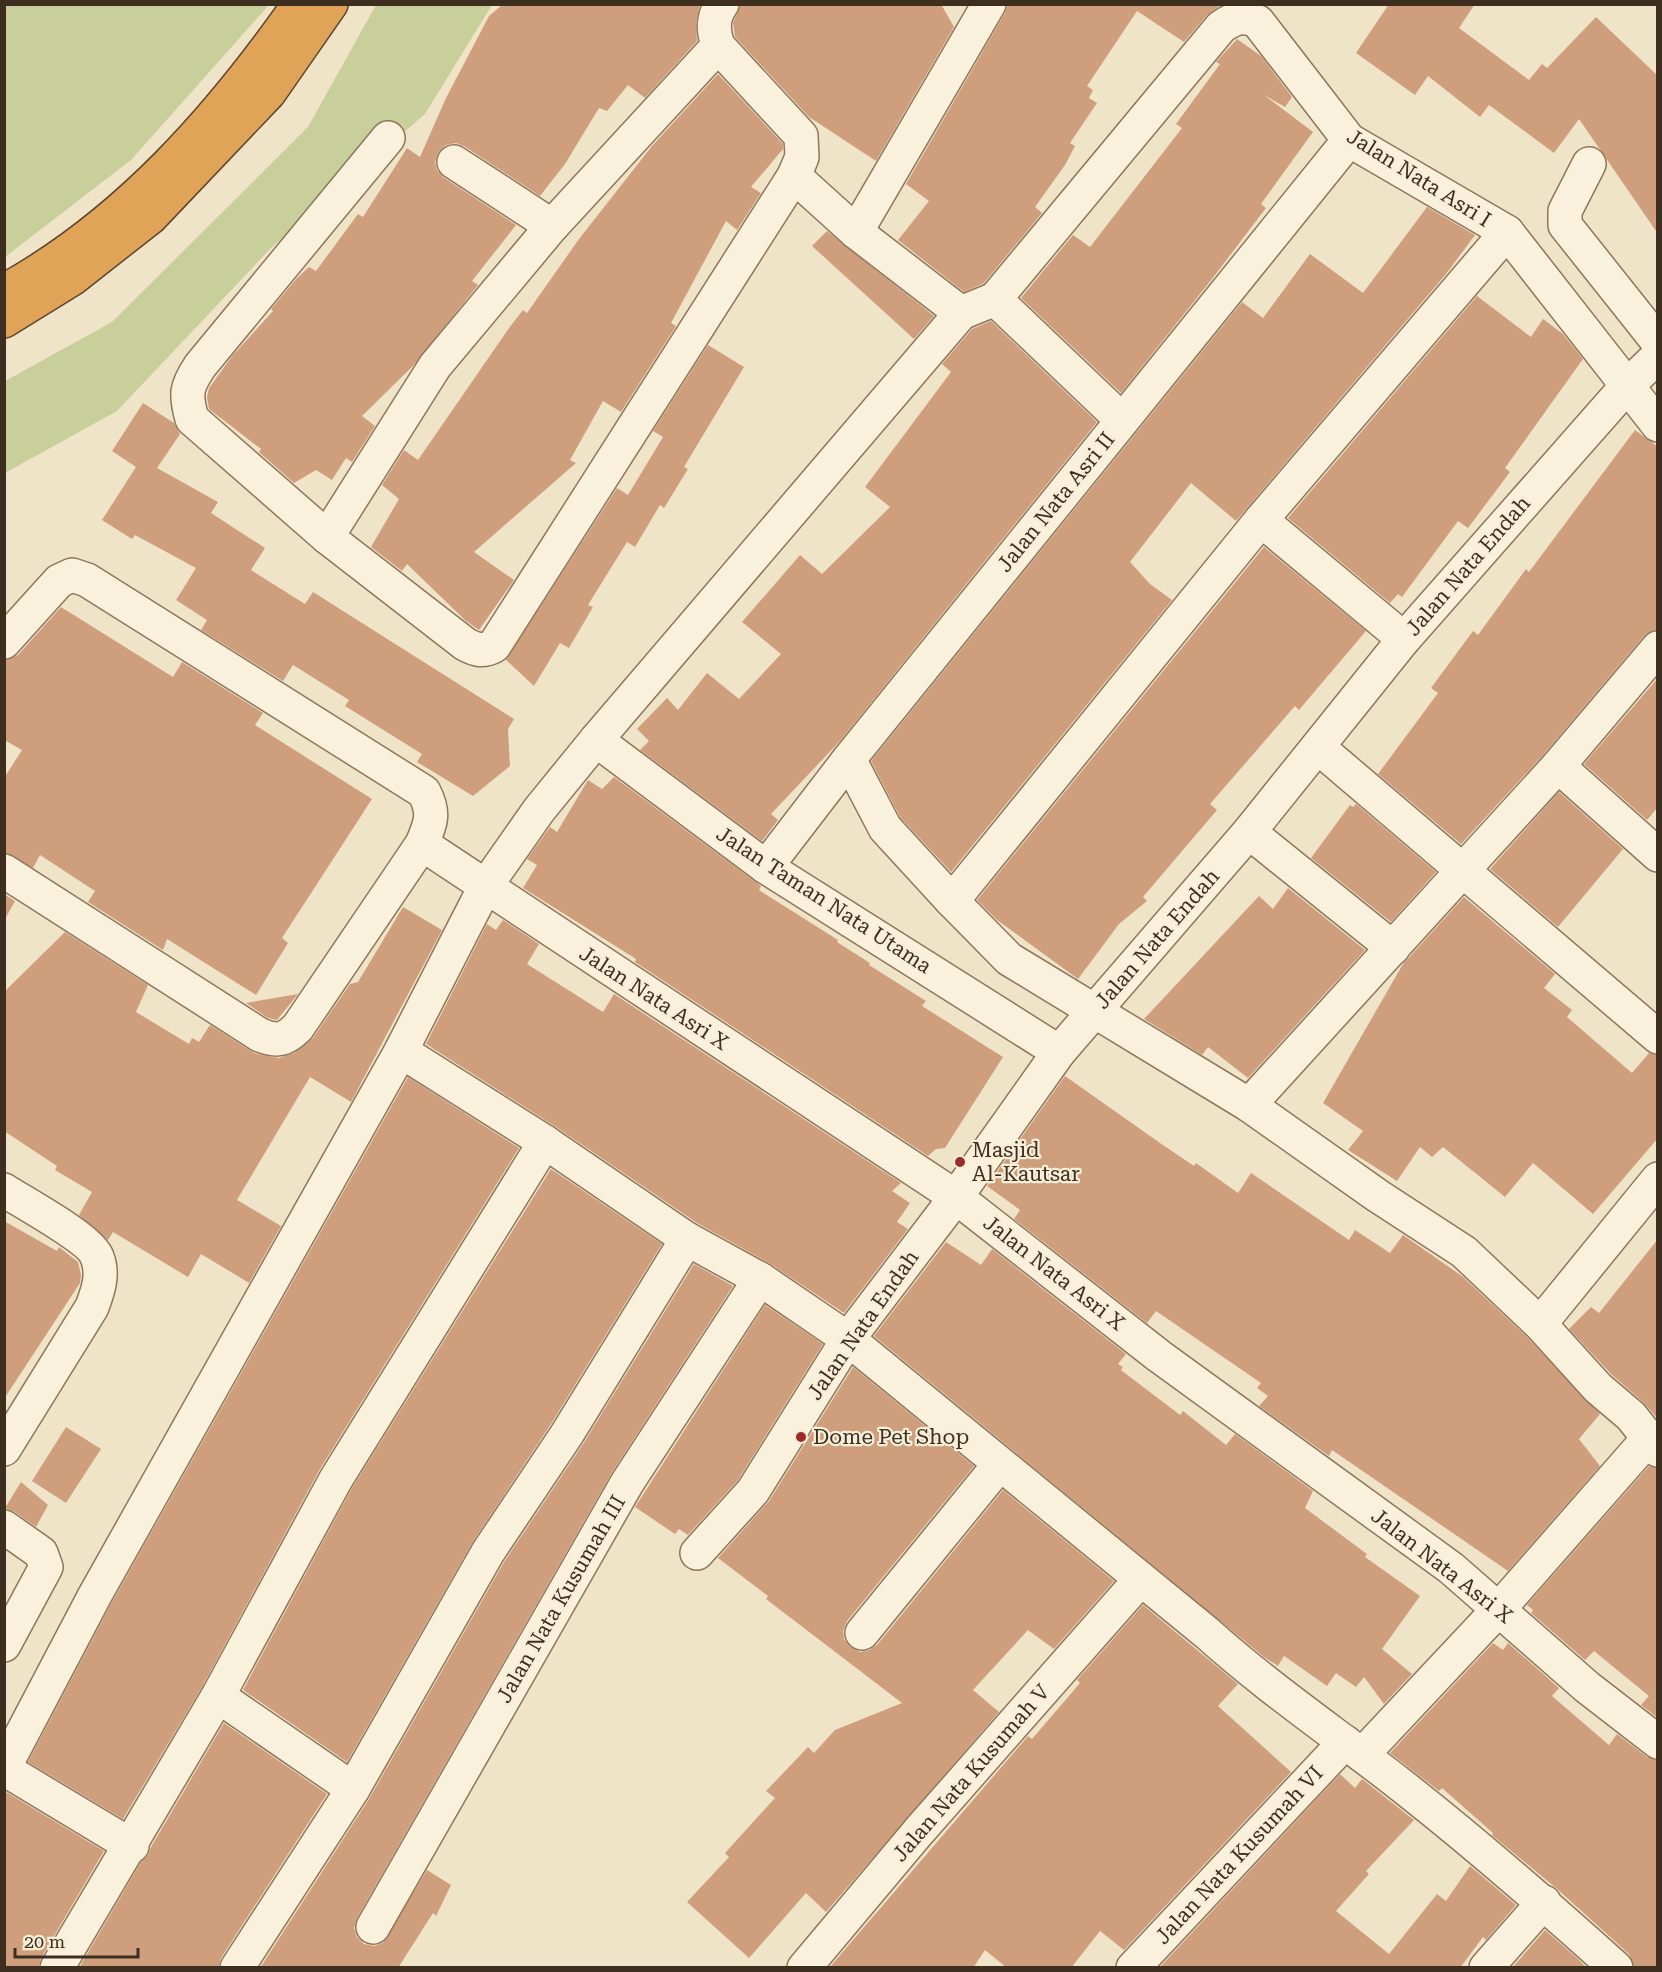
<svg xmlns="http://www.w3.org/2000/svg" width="1662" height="1972" font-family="'Roboto Serif',serif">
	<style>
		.green { fill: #c9cf9b }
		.building { fill: #cf9f7d }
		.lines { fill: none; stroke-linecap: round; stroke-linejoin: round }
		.minor-casing { stroke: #8d765c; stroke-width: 36 }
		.highway-casing { stroke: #5b4430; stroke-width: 36 }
		.minor { stroke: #faf1dc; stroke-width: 33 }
		.highway { stroke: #e0a458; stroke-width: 33 }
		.poi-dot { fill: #9e2a2b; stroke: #f7eed8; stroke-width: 2 }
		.labels { text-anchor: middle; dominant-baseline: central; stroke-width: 4.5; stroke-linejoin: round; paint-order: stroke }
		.street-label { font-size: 21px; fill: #3d2e20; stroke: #f7eed8 }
		.poi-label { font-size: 21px; fill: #3d2e20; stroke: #f7eed8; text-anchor: start }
	</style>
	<rect width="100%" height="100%" fill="#f0e4c8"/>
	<g class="green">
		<polygon points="5,4 269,4 269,5 131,160 5,257"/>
		<polygon points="376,5 492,5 425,114 271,248 117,411 5,473 5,381 112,322 308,127"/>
	</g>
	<g class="building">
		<polygon points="503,4 700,4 696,22 697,41 645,98 628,85 607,111 599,108 565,164 540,196 464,146 456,143 446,145 439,151 435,162 437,170 443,177 516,225 472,281 478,285 414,365 362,416 375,426 352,462 346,458 332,480 316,470 294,483 259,452 261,449 209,409 207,397 209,388 233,355 273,311 271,309 297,278 309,267 316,271 358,214 363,217 407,148 420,157 446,98 489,16"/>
		<polygon points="741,4 941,4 954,27 876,161 809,117 735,37 733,23"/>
		<polygon points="1008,4 1222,4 1207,15 1184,42 1137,11 1087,86 1093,90 1089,98 1097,103 1070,143 1075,146 1065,165 1035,207 1042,213 984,283 964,292 898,240 929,201 906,184 1005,13"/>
		<polygon points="1389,4 1475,4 1459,28 1529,80 1542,64 1547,68 1596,17 1658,76 1658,234 1579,119 1554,153 1489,105 1480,117 1428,76 1415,95 1356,53"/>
		<polygon points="1237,39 1261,56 1292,97 1285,107 1264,95 1313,132 1261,204 1266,208 1212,279 1121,393 1021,298 1073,235 1090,247 1182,128 1176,124 1220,64 1216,62"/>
		<polygon points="718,74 783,144 783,149 751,187 761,193 737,230 726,221 671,323 676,326 621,412 603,401 570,460 576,463 474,552 514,580 479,630 466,621 407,564 402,571 371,547 399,499 382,485 404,450 418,460 509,328 523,310 527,313 579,239 652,146"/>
		<polygon points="1427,207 1475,235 1446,274 1236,521 1191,483 1130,562 1150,584 1172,600 951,872 900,817 871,761 1242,302 1263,318 1310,254 1363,293"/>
		<polygon points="827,231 934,316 914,339 812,246"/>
		<polygon points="1477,296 1531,337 1543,319 1563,334 1583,359 1505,468 1510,472 1468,528 1458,521 1402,597 1398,594 1390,603 1288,518"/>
		<polygon points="991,321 1097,422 840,741 771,814 778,820 762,841 640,750 649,741 637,729 667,698 678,710 707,673 739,699 781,654 742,622 800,555 822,574 890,507 865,487 951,372 942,364 972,329"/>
		<polygon points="708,345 744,367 684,467 688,469 664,508 660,505 635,547 627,542 588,605 593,607 569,648 560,643 534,686 506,660 617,488 628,495 663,437 653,431"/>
		<polygon points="143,403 174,423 180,434 157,468 218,502 211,513 265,548 251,570 305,604 313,592 514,719 508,729 510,766 473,796 417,762 422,754 345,706 349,700 293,665 283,681 201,630 207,620 176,600 196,568 135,535 132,539 102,520 136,467 112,451"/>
		<polygon points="1635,430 1658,447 1658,630 1644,636 1544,754 1461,844 1378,774 1438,693 1431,688 1473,631 1478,635 1526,569 1529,572"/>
		<polygon points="1264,547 1366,631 1299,710 1295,706 1210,804 1217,810 1143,897 1147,901 1119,924 1078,979 997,920 977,900"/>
		<polygon points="61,607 173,677 182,662 263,713 255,725 372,799 282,938 288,943 256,995 167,939 163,950 88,902 95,891 40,855 33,868 4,852 4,778 22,750 4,740 4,660 18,655"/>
		<polygon points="1658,678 1658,807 1647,820 1584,764"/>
		<polygon points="614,777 761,886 759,890 838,940 837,942 870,963 869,965 926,1001 922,1006 1003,1057 945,1148 936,1149 928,1156 635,962 636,959 523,888 537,865 527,859 550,827 557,832 588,780 602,789"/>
		<polygon points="1559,792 1623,849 1558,927 1490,869"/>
		<polygon points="1356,804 1436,872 1391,922 1311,858 1350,805 1353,807"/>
		<polygon points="1288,888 1365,950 1248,1078 1208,1047 1202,1055 1144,1019 1259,896 1273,909"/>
		<polygon points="4,894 15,901 4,921"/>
		<polygon points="1464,897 1555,974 1544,988 1572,1010 1567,1017 1632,1073 1649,1053 1658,1055 1658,1138 1593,1214 1533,1163 1505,1197 1443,1147 1432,1157 1420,1147 1397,1181 1348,1150 1363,1131 1323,1103 1403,964"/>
		<polygon points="403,907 442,930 351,1102 310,1077 237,1200 281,1226 249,1283 201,1254 188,1277 113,1232 108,1240 79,1215 92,1192 55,1170 57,1166 4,1131 4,992 65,932 148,985 136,1012 189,1044 192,1038 199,1042 210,1025 254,1053 279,1058 294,1053 313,1038 350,984 358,982"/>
		<polygon points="503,920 539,944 527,964 603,1012 614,994 901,1183 892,1191 910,1203 897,1222 908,1229 844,1313 769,1263 697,1223 556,1127 426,1044 487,924 496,930"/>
		<polygon points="298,994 277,1020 268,1018 246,1003"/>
		<polygon points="1065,1076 1160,1143 1194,1166 1196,1163 1238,1193 1251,1173 1349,1240 1355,1230 1390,1253 1403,1235 1462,1276 1527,1337 1600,1414 1579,1439 1600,1466 1508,1571 1332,1450 1329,1456 1259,1406 1268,1396 1257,1388 1261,1383 1156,1311 1147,1323 1014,1219 1020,1210 987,1186"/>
		<polygon points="408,1077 519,1148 320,1469 202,1687 123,1819 28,1762 111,1604"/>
		<polygon points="551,1169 662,1244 551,1424 472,1543 347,1762 243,1690 352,1488"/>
		<polygon points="4,1221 57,1251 59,1247 78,1262 81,1275 80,1283 4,1399"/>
		<polygon points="1658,1239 1658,1419 1643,1402 1611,1374 1569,1329 1591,1307 1599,1313"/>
		<polygon points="946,1242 981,1265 992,1249 1126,1354 1118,1364 1123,1367 1121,1370 1180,1415 1183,1411 1226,1445 1235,1434 1313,1491 1305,1508 1367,1554 1365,1557 1420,1596 1382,1649 1412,1674 1384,1704 1364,1677 1356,1687 1336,1673 1327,1686 1284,1656 1278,1666 1264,1657 874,1336"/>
		<polygon points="694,1264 733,1286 611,1474 357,1918 354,1928 357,1937 364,1944 374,1946 383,1943 427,1870 451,1885 436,1916 433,1913 398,1968 260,1968 369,1799 504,1562 583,1444"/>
		<polygon points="765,1305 823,1344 738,1480 688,1535 679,1529 675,1534 635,1507"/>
		<polygon points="853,1367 974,1466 847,1621 843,1631 844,1639 850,1647 860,1652 869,1650 877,1645 1003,1490 1114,1581 1054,1649 1028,1630 973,1690 999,1712 826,1912 806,1893 749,1958 687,1902 729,1857 725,1853 775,1798 766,1791 808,1747 814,1753 835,1730 902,1703 766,1599 768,1596 718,1558 769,1501"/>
		<polygon points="66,1427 101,1449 66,1503 32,1481"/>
		<polygon points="1649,1466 1658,1468 1658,1718 1641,1705 1649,1696 1594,1651 1585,1660 1531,1613 1533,1610 1527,1605"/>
		<polygon points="21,1482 48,1505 36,1527 15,1512 5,1508"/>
		<polygon points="1143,1605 1238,1684 1218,1706 1291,1772 1124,1950 1100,1931 1071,1968 1007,1968 985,1950 973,1968 829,1968 1028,1736 1032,1739 1080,1683 1077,1680"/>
		<polygon points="1493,1643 1503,1650 1508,1643 1559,1688 1552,1696 1609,1745 1617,1734 1647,1757 1658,1760 1658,1968 1634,1968 1629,1954 1556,1888 1492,1835 1493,1833 1442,1788 1439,1791 1390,1753"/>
		<polygon points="224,1723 327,1794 221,1958 218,1968 79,1968 141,1862 148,1855 151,1847"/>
		<polygon points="1340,1774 1355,1788 1362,1779 1414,1820 1366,1871 1369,1874 1336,1911 1389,1954 1437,1894 1446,1901 1470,1866 1516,1905 1486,1940 1483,1937 1460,1968 1159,1968"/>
		<polygon points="6,1792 104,1851 41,1958 38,1968 4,1968"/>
		<polygon points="1545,1930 1577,1958 1587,1968 1512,1968"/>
	</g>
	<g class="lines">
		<defs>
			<g id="minor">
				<path d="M388 138 200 366C186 387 185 394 192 419L327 537 465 644C476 650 483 652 494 646L794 176 802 157 801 136 718 46"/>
				<polyline points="454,162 552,226"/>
				<polyline points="1589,164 1565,211 1565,225 1658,342"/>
				<polyline points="794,176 856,232 989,4"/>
				<polyline points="856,232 961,313 995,299 1122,420"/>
				<polyline points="1507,232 1261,520 952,901 1009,959 1249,1105 1378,1196 1464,1252 1540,1324 1598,1388 1631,1416 1658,1450"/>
				<path d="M995 299 1221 27C1234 18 1243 14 1258 22L1349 140 1507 232 1658 425"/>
				<polyline points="1261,520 1404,639"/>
				<path d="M327 537 435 366 552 226 718 46C713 30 712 18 722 4"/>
				<path d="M4 642 59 581 72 575 87 580 424 792C435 813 431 823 422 844L298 1027C285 1040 278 1042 260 1035L4 871"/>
				<polyline points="596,740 766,867 1059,1052"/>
				<polyline points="1319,748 1658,1037"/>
				<polyline points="849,759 885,828 952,901"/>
				<polyline points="1558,766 1658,855"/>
				<polyline points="1249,832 1393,948"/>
				<polyline points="422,844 956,1197 1159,1356 1451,1568 1587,1687 1658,1742"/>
				<polyline points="766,867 849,759 1349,140"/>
				<path d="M401 1051 545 1142 687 1239 760 1279 848 1339 1207 1633C1268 1688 1336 1734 1401 1785 1475 1843 1546 1905 1616 1968"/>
				<polyline points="1249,1105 1558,766 1658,648"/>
				<path d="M4 1190C24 1203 91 1239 97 1257 104 1274 98 1291 92 1307L4 1449"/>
				<polyline points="1540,1324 1658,1179"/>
				<polyline points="4,1527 41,1553 46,1567 4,1645"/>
				<polyline points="697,1553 753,1491 848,1339 956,1197 1059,1052 1249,832 1404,639 1627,386 1658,356"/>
				<polyline points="862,1633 999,1465"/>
				<polyline points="218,1696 353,1789"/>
				<polyline points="1362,1755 1499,1609 1648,1439"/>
				<polyline points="4,1768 95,1595 401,1051 485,887 539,810 596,740 961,313"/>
				<polyline points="4,1769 132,1846"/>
				<polyline points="373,1927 627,1483 760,1279"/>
				<polyline points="57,1968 218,1696 336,1479 545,1142"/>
				<polyline points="237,1968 353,1789 488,1552 567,1434 687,1239"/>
				<polyline points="804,1968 919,1831 1140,1580"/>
				<polyline points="1133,1968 1345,1742"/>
				<polyline points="1486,1968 1544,1902"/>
			</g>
			<g id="highway">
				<path d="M4 291C126 224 220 117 299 4"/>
				<polyline points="4,321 72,279 151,217 269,93 331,4"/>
			</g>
		</defs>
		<use href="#minor" class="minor-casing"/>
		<use href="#highway" class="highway-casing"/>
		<use href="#minor" class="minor"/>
		<use href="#highway" class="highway"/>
	</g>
	<g class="poi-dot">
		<circle cx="960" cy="1162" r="6"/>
		<circle cx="801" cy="1437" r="6"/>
	</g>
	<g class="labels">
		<g class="street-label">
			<text transform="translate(1419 178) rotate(32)">Jalan Nata Asri I</text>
			<text transform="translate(1056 502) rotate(-51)">Jalan Nata Asri II</text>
			<text transform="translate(1468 566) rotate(-49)">Jalan Nata Endah</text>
			<text transform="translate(824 900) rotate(33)">Jalan Taman Nata Utama</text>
			<text transform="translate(1157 939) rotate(-49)">Jalan Nata Endah</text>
			<text transform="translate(654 998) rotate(33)">Jalan Nata Asri X</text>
			<text transform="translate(1054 1273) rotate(38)">Jalan Nata Asri X</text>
			<text transform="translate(863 1325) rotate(-55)">Jalan Nata Endah</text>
			<text transform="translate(1442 1566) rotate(38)">Jalan Nata Asri X</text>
			<text transform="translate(561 1599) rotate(-60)">Jalan Nata Kusumah III</text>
			<text transform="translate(971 1773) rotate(-49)">Jalan Nata Kusumah V</text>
			<text transform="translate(1239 1855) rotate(-47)">Jalan Nata Kusumah VI</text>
		</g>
		<g class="poi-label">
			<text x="972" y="1150">Masjid<tspan x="972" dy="24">Al-Kautsar</tspan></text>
			<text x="813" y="1437">Dome Pet Shop</text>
		</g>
	</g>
	<rect width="1662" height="1972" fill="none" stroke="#3d2e20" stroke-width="12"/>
	<path d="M15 1948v9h123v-9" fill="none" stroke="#3d2e20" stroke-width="3"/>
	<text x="24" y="1948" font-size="18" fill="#3d2e20" stroke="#f7eed8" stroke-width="4.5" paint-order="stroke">20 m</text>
</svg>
